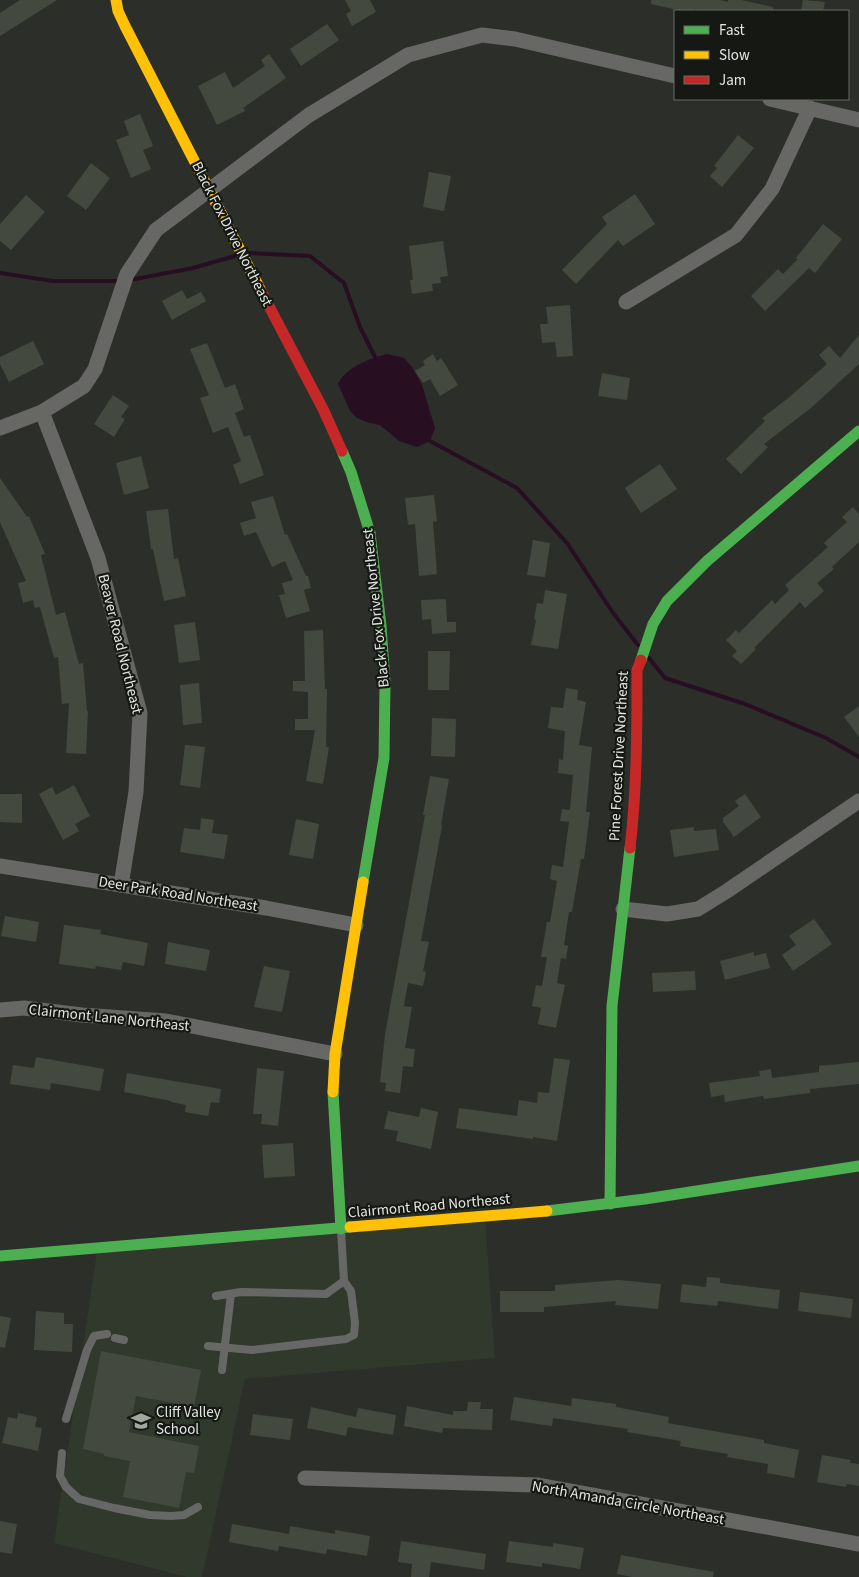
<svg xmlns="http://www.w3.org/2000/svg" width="859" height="1577" font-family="'Source Sans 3',sans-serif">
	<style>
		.built { fill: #30392b }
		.water { fill: #270e21 }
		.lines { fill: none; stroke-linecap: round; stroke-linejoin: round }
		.stream { stroke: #270e21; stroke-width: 4 }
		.building { fill: #44493f }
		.lane { stroke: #676865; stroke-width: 8 }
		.street { stroke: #676865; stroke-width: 15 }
		.fast { stroke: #4caf50; stroke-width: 11 }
		.slow { stroke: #ffc107; stroke-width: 11 }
		.jam { stroke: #c62828; stroke-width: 11 }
		.labels { text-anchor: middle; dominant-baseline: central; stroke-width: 4.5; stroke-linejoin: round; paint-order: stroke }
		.street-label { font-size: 15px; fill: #e2e6e0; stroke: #161814 }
		.poi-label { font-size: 15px; fill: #e2e6e0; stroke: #161814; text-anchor: start }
	</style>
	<rect width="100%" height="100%" fill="#2c2f29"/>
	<polygon class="built" points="485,1217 495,1358 245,1379 202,1577 187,1577 54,1543 98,1245"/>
	<path class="water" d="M387 354 404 358 412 367 422 385 435 428 430 441 417 447 399 441 380 425 369 423 357 418 350 411 338 384C347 366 369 359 387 354Z"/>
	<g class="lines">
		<g class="stream">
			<polyline points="249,253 310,256 344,283 360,327 375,357"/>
			<polyline points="0,273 53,281 120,281"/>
			<polyline points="130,280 193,268 235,256"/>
			<polyline points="430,441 517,488 567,543 613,613 638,645"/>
			<polyline points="649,658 665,678 745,704 826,738 859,757"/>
		</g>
	</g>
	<g class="building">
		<polygon points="20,0 57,0 0,36 0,13"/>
		<polygon points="345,0 370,0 376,12 352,26 346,14 351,11"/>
		<polygon points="651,0 720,0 728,2 728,0 741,0 773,7 773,11 704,11 694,9 694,11 682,11 651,4"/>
		<polygon points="803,0 825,2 823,11 801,11"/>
		<polygon points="327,24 339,40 301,66 290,49"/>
		<polygon points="269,54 286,78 243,108 245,111 217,125 198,86 225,72 233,88 265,66 261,60"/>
		<polygon points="140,114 153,146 143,150 151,169 131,178 116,140 129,135 124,121"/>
		<polygon points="738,135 754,148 722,187 710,176 717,168 714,166"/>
		<polygon points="91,163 110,178 86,210 67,196"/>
		<polygon points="429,172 451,176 444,211 423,207"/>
		<polygon points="635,194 655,224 623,246 618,240 576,284 562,270 607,224 602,217"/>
		<polygon points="26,195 45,212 11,250 0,241 0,224"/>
		<polygon points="823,224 842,239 815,273 809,268 765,311 751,296 778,269 783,274 798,259 796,258"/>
		<polygon points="443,241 448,276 440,277 441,283 432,284 433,291 412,294 410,280 413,280 409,246"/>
		<polygon points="182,290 187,299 201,292 206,301 172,320 162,301"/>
		<polygon points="570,305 573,356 557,357 555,342 542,343 540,324 548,324 546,307"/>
		<polygon points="859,335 859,364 811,408 764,444 768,447 741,474 726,459 765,421 762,418 787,399 827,364 819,355 829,346 840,358"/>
		<polygon points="33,341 44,364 9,382 0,364 0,357"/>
		<polygon points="207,343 225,388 235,384 244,409 235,413 244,437 250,435 264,475 240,484 233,465 241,461 228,427 213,433 200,398 209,395 190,349"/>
		<polygon points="433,354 437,361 441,358 458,385 440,396 430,379 423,383 415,371 425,365 423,361"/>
		<polygon points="602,373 630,378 627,400 598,396"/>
		<polygon points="113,395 129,406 121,417 125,419 114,437 94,424"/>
		<polygon points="141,456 149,488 124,495 116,463"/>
		<polygon points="660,464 677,489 641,513 625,488"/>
		<polygon points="0,478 27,517 29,516 45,554 41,555 56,615 65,612 79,664 83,663 87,711 88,711 86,754 66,753 69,703 62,704 58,657 54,658 40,607 35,608 33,600 23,603 18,583 26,581 0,522"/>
		<polygon points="434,495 437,521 433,522 437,574 419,576 415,524 408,525 405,498"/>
		<polygon points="273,496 285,535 287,534 306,576 308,576 311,588 304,590 310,611 286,618 279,595 285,594 282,583 293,580 285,561 272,567 256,532 244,536 240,523 256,518 251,502"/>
		<polygon points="853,507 859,514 859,542 832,567 834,569 817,583 824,591 805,608 800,602 754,648 756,649 741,664 732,656 737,651 726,640 736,630 739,633 772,600 775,604 789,590 785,585 828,547 824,543 847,522 842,517"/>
		<polygon points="168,509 174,559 178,558 186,596 164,601 153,549 151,549 146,511"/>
		<polygon points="533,540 550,543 545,577 527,575"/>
		<polygon points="545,590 567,594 558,649 531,645 536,620 534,619 537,603 543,604"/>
		<polygon points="446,599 447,622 456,622 456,632 432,634 431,619 422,620 421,600"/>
		<polygon points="195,622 200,660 179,663 174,625"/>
		<polygon points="323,630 325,689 327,689 326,747 329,747 323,784 306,781 315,730 295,730 295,719 308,719 308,692 293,691 293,681 305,681 304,631"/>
		<polygon points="428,651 450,651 449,690 428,690"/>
		<polygon points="199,683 202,723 183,725 180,685"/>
		<polygon points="566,688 578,690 577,700 586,702 579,745 592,747 586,812 590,812 584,859 581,859 572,912 569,912 564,945 568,946 566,959 561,958 557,983 565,985 556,1028 538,1024 541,1008 532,1006 536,985 542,986 547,957 541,957 547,922 550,922 557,881 550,879 552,865 563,867 569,822 560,821 562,809 570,810 573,775 558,773 559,759 563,760 565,731 548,728 551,707 563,708"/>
		<polygon points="859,706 859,737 844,717"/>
		<polygon points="432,718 456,719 455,757 431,756"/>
		<polygon points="185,745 205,747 200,788 180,785"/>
		<polygon points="430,776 449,779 441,825 442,826 421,941 429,942 423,971 426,972 423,986 408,983 404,1006 412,1007 405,1048 415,1049 413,1067 403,1066 400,1093 385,1091 386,1083 380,1082 385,1034 425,815 423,815"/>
		<polygon points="74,785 90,816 75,824 79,831 63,840 39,794 52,787 56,795"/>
		<polygon points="0,794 22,794 22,823 0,822"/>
		<polygon points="745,794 761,817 734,837 723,822 723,818 739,806 735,801"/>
		<polygon points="201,818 214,820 212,833 228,835 224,859 180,852 184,828 200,830"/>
		<polygon points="296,819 319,824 313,859 289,855"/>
		<polygon points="694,827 694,831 716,829 719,850 674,857 670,830"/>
		<polygon points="5,916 39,922 36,942 1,936"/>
		<polygon points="814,919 832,944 793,971 782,955 796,945 789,936"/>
		<polygon points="64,925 101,930 100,934 148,943 144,966 123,962 121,970 96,966 95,969 59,964"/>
		<polygon points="168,942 210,950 206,971 165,964"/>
		<polygon points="754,952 754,956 766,953 770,968 725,980 720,961"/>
		<polygon points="264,966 290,971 282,1012 254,1007"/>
		<polygon points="695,971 696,990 653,992 652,973"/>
		<polygon points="36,1057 104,1069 100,1091 51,1083 50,1090 10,1084 13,1065 34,1068"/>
		<polygon points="554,1058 570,1060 557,1141 533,1137 533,1139 456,1128 459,1108 517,1116 519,1100 537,1103 538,1092 549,1093"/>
		<polygon points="859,1062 859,1084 810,1089 810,1093 764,1099 763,1096 725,1102 724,1095 711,1097 709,1083 760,1076 759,1071 771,1069 772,1078 819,1072 819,1066"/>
		<polygon points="257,1068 284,1071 278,1126 261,1124 262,1114 253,1114"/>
		<polygon points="127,1073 221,1089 219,1103 211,1102 208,1116 185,1112 186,1105 171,1102 171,1101 124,1092"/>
		<polygon points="421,1108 438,1112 431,1149 396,1141 398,1131 384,1129 388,1111 419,1117"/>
		<polygon points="293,1143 295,1176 264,1178 262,1145"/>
		<polygon points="707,1277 720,1278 720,1283 780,1290 778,1309 718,1301 717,1306 680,1302 682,1284 706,1287"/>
		<polygon points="618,1280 661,1284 658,1309 615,1305 616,1301 544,1307 544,1312 500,1312 500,1291 555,1291 555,1285"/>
		<polygon points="800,1292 853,1299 851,1318 798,1311"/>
		<polygon points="36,1311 64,1313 64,1324 73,1324 72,1352 34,1350"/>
		<polygon points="0,1316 11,1318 5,1348 0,1347"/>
		<polygon points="101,1351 201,1370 194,1407 136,1396 129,1432 199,1446 194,1473 186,1472 179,1508 123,1497 130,1461 104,1456 104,1454 83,1449"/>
		<polygon points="514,1397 571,1406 572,1398 616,1404 616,1407 669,1417 668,1423 764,1440 764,1443 799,1450 794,1478 767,1473 768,1464 727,1457 728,1454 680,1446 681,1441 627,1432 628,1429 553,1418 552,1426 510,1420"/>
		<polygon points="468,1402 481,1402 480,1409 493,1409 492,1430 443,1428 442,1433 404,1426 407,1406 453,1415 453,1411 467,1411"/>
		<polygon points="311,1407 356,1417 358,1408 396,1415 393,1435 348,1427 346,1436 307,1428"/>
		<polygon points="18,1413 37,1417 35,1427 42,1428 38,1451 2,1443 8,1417 17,1419"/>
		<polygon points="253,1414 293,1419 290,1440 250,1435"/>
		<polygon points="822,1455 851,1460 850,1463 859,1464 859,1486 847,1484 846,1487 817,1482"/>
		<polygon points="0,1521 17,1524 12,1554 0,1552"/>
		<polygon points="232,1524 289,1534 290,1526 335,1534 335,1530 370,1536 367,1556 327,1549 326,1554 279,1546 278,1551 229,1542"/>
		<polygon points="401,1541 486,1554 484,1570 431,1562 429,1577 411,1577 412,1564 398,1562"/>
		<polygon points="509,1541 553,1547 553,1543 584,1548 580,1569 542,1563 542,1567 506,1562"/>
		<polygon points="621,1555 714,1572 713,1577 632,1577 617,1574"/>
	</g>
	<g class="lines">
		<g class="lane">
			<polyline points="216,1296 241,1292 326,1294 344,1281"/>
			<polyline points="115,1338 124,1340"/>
			<polyline points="208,1346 252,1350 346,1339 354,1335 355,1323 351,1291 344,1281 341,1230"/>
			<polyline points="222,1370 231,1294"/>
			<polyline points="66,1419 87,1350 94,1336 107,1334"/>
			<polyline points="62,1453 60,1476 66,1487 79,1499 114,1508 150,1515 171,1516 184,1515 198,1507"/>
		</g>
		<g class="street">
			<polyline points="770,99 859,120"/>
			<polyline points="626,302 736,235 772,189 810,108"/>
			<polyline points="42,412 98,558 140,713 136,792 121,885"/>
			<polyline points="0,428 42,412 84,386 95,369 127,274 156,230 309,115 408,55 482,35 515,39 675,76"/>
			<polyline points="0,866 266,908 356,925"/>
			<polyline points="623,909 667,914 698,909 727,891 859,801"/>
			<polyline points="0,1010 24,1008 82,1015 166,1021 335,1054"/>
			<polyline points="305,1478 537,1485 859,1544"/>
		</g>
		<g class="fast">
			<polyline points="342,451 351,472 370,533 381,626 385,683 384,758 363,882"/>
			<polyline points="641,660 653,624 667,601 707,561 859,431"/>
			<polyline points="333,1092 341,1229"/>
			<polyline points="610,1204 612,1006 630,848"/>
			<polyline points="547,1211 645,1199 859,1166"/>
			<polyline points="0,1256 350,1227"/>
		</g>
		<g class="slow">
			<polyline points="116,0 118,11 125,26 261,291"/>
			<polyline points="333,1092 335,1054 363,882"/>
			<polyline points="350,1227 547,1211"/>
		</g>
		<g class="jam">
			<polyline points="261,291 323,409 342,451"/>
			<path d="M630 848C637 789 637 730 637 670L641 660"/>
		</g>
	</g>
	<defs>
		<symbol id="school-bare" viewBox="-9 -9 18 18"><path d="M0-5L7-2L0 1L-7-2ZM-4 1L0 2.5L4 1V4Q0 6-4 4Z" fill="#a2a6a0" stroke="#161814" stroke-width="2.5" paint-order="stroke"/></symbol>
	</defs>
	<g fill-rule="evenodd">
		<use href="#school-bare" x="127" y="1407" width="28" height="28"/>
	</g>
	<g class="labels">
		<g class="street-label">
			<text transform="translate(232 234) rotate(63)">Black Fox Drive Northeast</text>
			<text transform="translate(376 608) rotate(-96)">Black Fox Drive Northeast</text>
			<text transform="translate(120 644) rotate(76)">Beaver Road Northeast</text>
			<text transform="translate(619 756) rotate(-87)">Pine Forest Drive Northeast</text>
			<text transform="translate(178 894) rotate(9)">Deer Park Road Northeast</text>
			<text transform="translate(109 1018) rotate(6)">Clairmont Lane Northeast</text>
			<text transform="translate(429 1206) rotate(-5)">Clairmont Road Northeast</text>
			<text transform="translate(628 1503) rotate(10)">North Amanda Circle Northeast</text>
		</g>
		<g class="poi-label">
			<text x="156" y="1412">Cliff Valley<tspan x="156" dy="17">School</tspan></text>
		</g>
	</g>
	<rect x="674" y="10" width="175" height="90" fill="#161814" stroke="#686a66"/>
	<rect x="684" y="26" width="25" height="8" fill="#4caf50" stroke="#686a66"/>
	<text x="719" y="35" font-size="15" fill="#e2e6e0">Fast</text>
	<rect x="684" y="51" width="25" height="8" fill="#ffc107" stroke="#686a66"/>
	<text x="719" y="60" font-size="15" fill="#e2e6e0">Slow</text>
	<rect x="684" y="76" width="25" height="8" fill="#c62828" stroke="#686a66"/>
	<text x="719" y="85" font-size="15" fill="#e2e6e0">Jam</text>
</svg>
